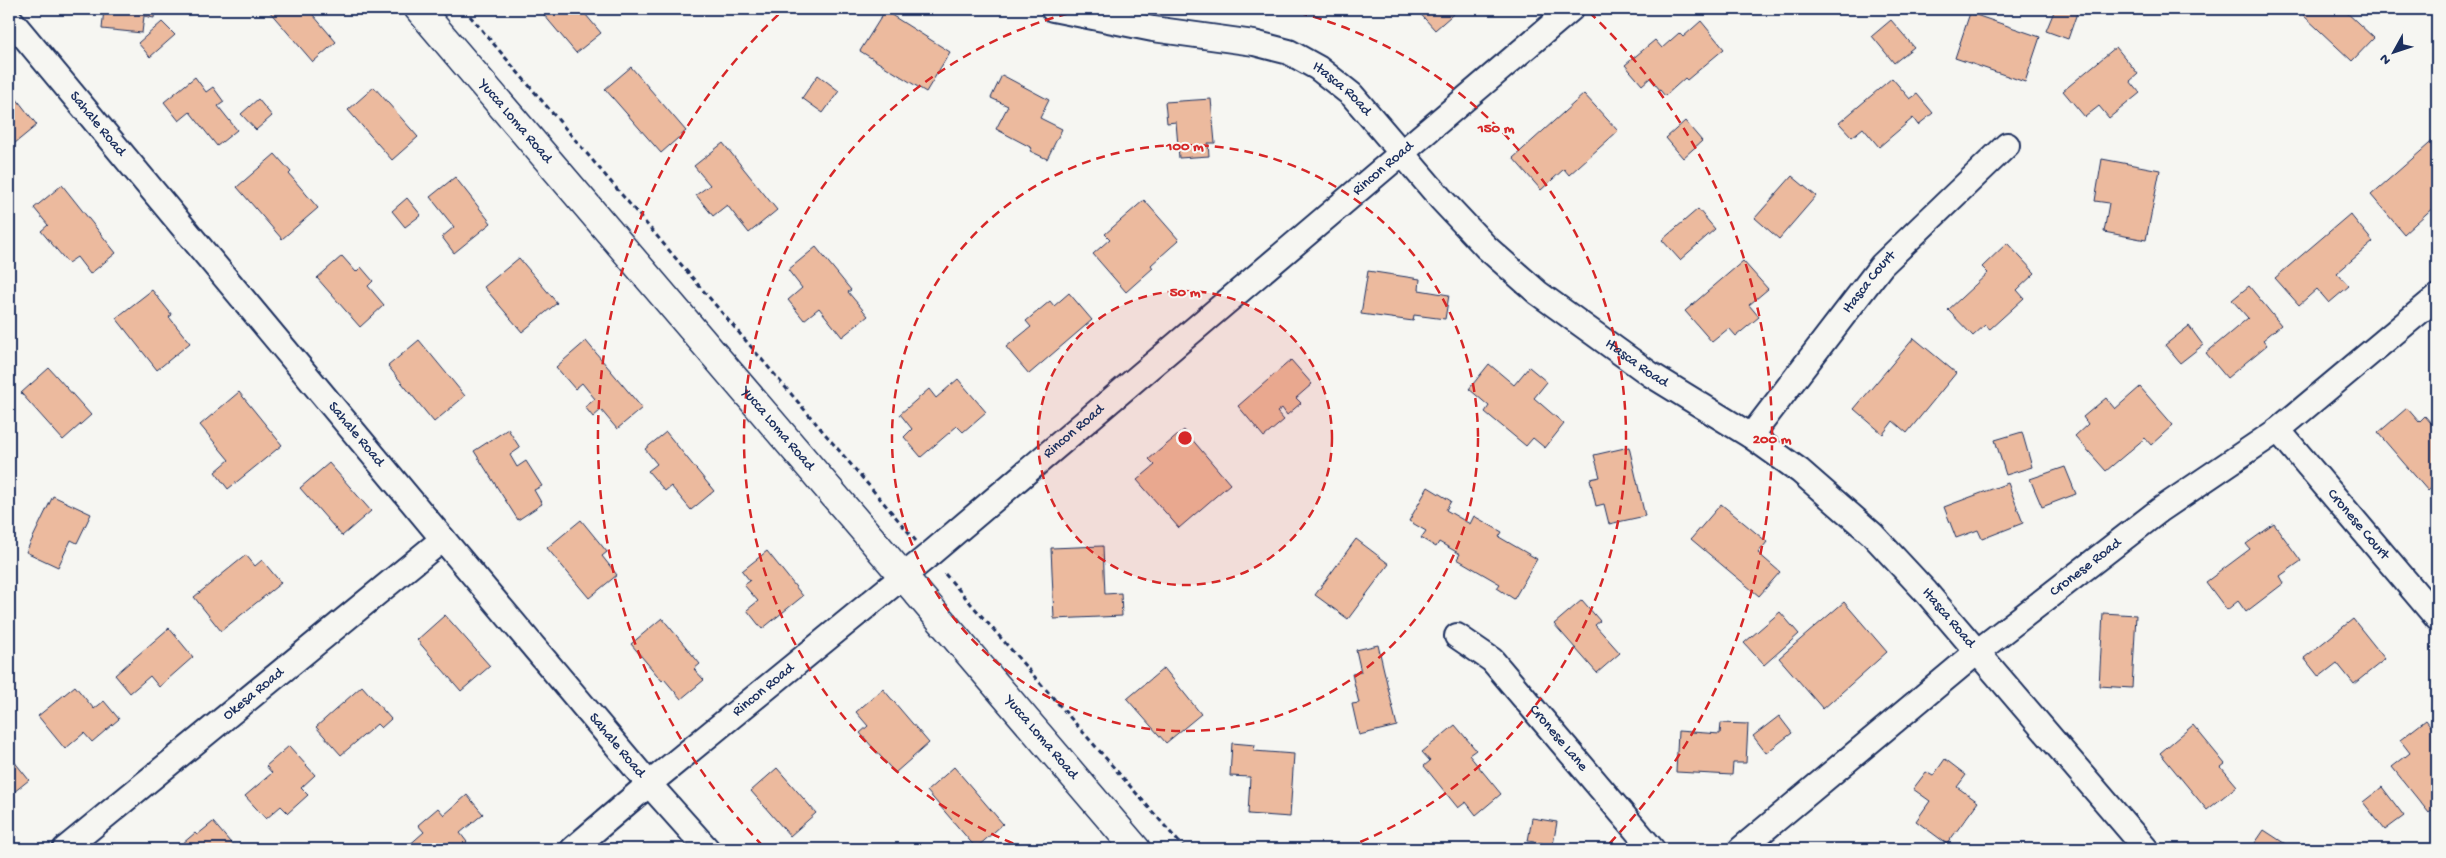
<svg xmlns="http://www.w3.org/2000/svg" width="2446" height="858" font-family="'Gochi Hand',sans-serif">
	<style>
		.building { fill: #ecba9e; stroke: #1b2f5e }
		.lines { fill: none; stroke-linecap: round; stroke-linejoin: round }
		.street-casing { stroke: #1b2f5e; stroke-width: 28 }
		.secondary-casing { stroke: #1b2f5e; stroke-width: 31 }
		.path { stroke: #1b2f5e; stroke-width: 3; stroke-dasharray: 5 4; stroke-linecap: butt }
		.street { stroke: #f6f6f2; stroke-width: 24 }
		.secondary { stroke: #f6f6f2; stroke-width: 28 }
		.ring { fill: none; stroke: #d62828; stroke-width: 2.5; stroke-dasharray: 9 6 }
		.labels { text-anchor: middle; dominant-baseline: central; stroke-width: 4; stroke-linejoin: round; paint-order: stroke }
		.street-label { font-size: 15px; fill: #1b2f5e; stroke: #f6f6f2 }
		.centre { fill: #d62828; stroke: #f6f6f2; stroke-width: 2.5 }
		.ring-label { font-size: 15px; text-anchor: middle; font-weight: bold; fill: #d62828; stroke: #f6f6f2; stroke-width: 4; stroke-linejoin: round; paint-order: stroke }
	</style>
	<rect width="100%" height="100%" fill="#f6f6f2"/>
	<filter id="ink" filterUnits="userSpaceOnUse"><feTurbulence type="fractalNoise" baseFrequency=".02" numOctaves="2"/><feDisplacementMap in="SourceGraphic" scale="10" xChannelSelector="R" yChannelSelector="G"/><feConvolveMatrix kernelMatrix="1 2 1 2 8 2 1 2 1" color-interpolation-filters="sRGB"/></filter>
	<g filter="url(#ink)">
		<g class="building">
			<polygon points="104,9 155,9 154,18 144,16 142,33 102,29"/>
			<polygon points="271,9 308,9 336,42 313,62 269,11"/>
			<polygon points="539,9 581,9 601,33 576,53"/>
			<polygon points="1416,9 1459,9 1435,30"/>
			<polygon points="2055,9 2078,10 2068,39 2046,31"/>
			<polygon points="2308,9 2343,9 2374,38 2352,61 2303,15"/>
			<polygon points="885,11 950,52 926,92 860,51"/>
			<polygon points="1970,13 2040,37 2025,82 1955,58"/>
			<polygon points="1891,20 1914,47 1894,63 1872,36"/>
			<polygon points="1701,21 1724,49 1687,80 1685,78 1665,96 1650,78 1642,85 1625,65 1655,40 1662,48 1679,33 1683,37"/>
			<polygon points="162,22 175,35 150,57 138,43"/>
			<polygon points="2116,47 2138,74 2130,81 2140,93 2109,118 2099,106 2085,117 2063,91"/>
			<polygon points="631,67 686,131 661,153 605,89"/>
			<polygon points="818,75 839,91 823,113 802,98"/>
			<polygon points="1002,75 1049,100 1040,118 1062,129 1047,159 1030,151 1032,148 996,129 1008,106 991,98"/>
			<polygon points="195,77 206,92 213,87 224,102 218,106 237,130 217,146 190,112 179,121 164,102"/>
			<polygon points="1892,78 1910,99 1917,94 1933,113 1918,125 1913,118 1879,147 1863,128 1852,137 1839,123"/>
			<polygon points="374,87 418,137 392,160 348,110"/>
			<polygon points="12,93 37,125 9,148 9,95"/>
			<polygon points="1584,94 1618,131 1569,175 1564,169 1541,190 1513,158"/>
			<polygon points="258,99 272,116 256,130 241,114"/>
			<polygon points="1211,99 1215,143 1208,143 1209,156 1179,158 1176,122 1167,123 1165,102"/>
			<polygon points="1685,121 1702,141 1683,158 1666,138"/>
			<polygon points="2437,137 2437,204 2404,234 2371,195"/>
			<polygon points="723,143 777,210 749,233 727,205 713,216 696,195 710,185 694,166"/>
			<polygon points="275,154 291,172 289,174 318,208 282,239 237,187"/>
			<polygon points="2102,159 2160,170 2146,240 2104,232 2109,203 2095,201"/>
			<polygon points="1792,176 1816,196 1779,239 1755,218"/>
			<polygon points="455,177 491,223 454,253 442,237 454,227 430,197"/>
			<polygon points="62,185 116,253 90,274 77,257 68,263 41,231 48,225 34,208"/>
			<polygon points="407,198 421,215 405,227 392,211"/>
			<polygon points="1144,200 1179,240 1151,265 1153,268 1126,292 1093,254 1110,239 1105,234"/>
			<polygon points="1698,209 1715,229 1680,260 1662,240"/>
			<polygon points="2350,214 2373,242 2337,273 2349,286 2329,303 2317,289 2299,305 2275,278"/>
			<polygon points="2007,243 2035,273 2017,290 2024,298 1990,329 1985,325 1973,336 1948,310 1988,273 1982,267"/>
			<polygon points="816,247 851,290 848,292 868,316 842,337 819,308 804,320 788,300 802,288 788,270"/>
			<polygon points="342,256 356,272 361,267 373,281 368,286 384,305 360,327 317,278"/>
			<polygon points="519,258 557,303 522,332 484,287"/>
			<polygon points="1743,261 1768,289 1749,305 1759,317 1736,336 1729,328 1712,342 1685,311"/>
			<polygon points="1368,271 1420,279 1419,290 1449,295 1445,319 1414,315 1413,321 1361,314"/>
			<polygon points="2249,286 2281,325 2263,340 2267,345 2227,378 2206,353 2248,318 2232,300"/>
			<polygon points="152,290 172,315 169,317 190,343 157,370 116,318"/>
			<polygon points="1069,293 1092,320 1029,374 1006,347 1031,327 1026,321 1050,301 1054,306"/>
			<polygon points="2189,326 2203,345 2180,363 2165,345"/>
			<polygon points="1914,338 1956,373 1907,433 1893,421 1883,434 1854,409"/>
			<polygon points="419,340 465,396 434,422 388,366"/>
			<polygon points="586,341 642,408 617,429 601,410 593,417 585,407 595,399 582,383 575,389 556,367"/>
			<polygon points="1291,360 1312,384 1296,398 1301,403 1287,415 1282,408 1277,412 1284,420 1264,437 1238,406"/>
			<polygon points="1489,364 1514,385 1529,367 1547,382 1534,398 1564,424 1545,448 1533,438 1526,446 1485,412 1489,406 1469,389"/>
			<polygon points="49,368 91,415 63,440 21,393"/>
			<polygon points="958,379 986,412 963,432 957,426 921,457 904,437 912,429 900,414 929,389 936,398"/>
			<polygon points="2140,387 2173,425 2151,445 2145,438 2106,471 2075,436 2088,424 2083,417 2106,398 2115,409"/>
			<polygon points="239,392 282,445 228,489 215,472 229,460 200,425"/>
			<polygon points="2407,408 2419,422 2425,416 2437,430 2437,483 2428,491 2378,433"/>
			<polygon points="508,429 520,448 510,455 517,467 526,461 542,486 534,490 542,504 518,520 474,451"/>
			<polygon points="1184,430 1230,484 1179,528 1137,480 1155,465 1149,459"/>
			<polygon points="666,432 714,491 691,510 671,486 665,491 648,471 657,464 645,449"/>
			<polygon points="2022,432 2032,467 2006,475 1995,440"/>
			<polygon points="1629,447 1645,516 1609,524 1604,504 1596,506 1590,479 1600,477 1594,455"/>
			<polygon points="329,463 371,511 342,536 300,488"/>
			<polygon points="2065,467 2076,494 2042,507 2030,479"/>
			<polygon points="2008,483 2023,523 1982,539 1978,530 1956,538 1944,507"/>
			<polygon points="1428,487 1451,501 1446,510 1470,524 1474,516 1502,532 1499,537 1537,559 1514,599 1497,588 1500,584 1457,559 1460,554 1439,542 1436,547 1421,538 1426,531 1409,521"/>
			<polygon points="53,496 91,514 77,543 71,540 58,567 26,552"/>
			<polygon points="1721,504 1767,542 1758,553 1780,572 1759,596 1691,539"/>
			<polygon points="581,520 607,552 602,556 617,575 589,598 547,548"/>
			<polygon points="2274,524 2301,561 2280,576 2284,583 2246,612 2238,601 2227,610 2206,582 2250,549 2246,544"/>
			<polygon points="1356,539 1389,564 1348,619 1315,595"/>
			<polygon points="1103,546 1105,594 1121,593 1122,616 1054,619 1051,548"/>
			<polygon points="767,551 803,596 762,629 747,610 758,601 744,585 750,581 742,571"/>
			<polygon points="246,555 255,566 262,560 281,583 221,631 194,597"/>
			<polygon points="1582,600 1600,621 1595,625 1620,653 1597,673 1554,624"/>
			<polygon points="1844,602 1887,652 1823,709 1779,658"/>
			<polygon points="1780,612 1799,634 1764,665 1744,643"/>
			<polygon points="2103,613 2136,615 2132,688 2099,686"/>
			<polygon points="445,615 490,666 461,691 417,640"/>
			<polygon points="662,618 700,664 694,669 704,680 681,699 664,679 662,681 631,644"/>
			<polygon points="2353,619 2385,659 2354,684 2337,663 2319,677 2304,658"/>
			<polygon points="169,628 193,657 159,687 150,676 130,693 115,675"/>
			<polygon points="1378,645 1397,726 1359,735 1352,704 1359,703 1352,674 1361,672 1356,650"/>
			<polygon points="1164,668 1201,714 1166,743 1127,699"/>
			<polygon points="75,686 94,709 104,701 119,719 92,742 84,733 65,749 38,716"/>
			<polygon points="362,686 391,719 381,728 377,724 341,755 316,727"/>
			<polygon points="883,689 929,743 895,773 860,733 868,726 856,712"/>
			<polygon points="1779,716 1792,733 1766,753 1753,736"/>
			<polygon points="2426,720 2437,734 2437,806 2429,813 2392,767 2410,753 2400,740"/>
			<polygon points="1721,723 1748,724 1746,763 1733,763 1732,775 1676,772 1678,731 1720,734"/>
			<polygon points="1455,725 1476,750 1469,755 1501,794 1476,815 1466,802 1458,808 1424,766 1430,761 1422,752"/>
			<polygon points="2193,725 2225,764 2221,767 2237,786 2207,810 2160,753"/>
			<polygon points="1232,743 1255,745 1254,751 1294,754 1290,817 1248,814 1250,777 1230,776"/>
			<polygon points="289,746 315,775 301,788 308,795 288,813 281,806 266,819 245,796 272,773 266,766"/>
			<polygon points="9,755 29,780 9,796"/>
			<polygon points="1945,759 1966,775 1957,787 1978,802 1947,844 1916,821 1930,801 1913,789 1926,772 1933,776"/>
			<polygon points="954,767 1003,824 976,848 927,791"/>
			<polygon points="777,768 816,813 790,836 751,791"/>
			<polygon points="2382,787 2404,816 2385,830 2363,802"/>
			<polygon points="467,795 483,814 460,833 467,842 458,849 409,849 407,847 424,832 418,825 438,808 444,815"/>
			<polygon points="1532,818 1557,822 1553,845 1528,841"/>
			<polygon points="213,822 236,849 176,849 195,833 197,835"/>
			<polygon points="2264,830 2290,847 2292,849 2251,849"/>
			<polygon points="1541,845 1561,849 1540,849"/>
		</g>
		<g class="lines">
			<defs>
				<g id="street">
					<path id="s1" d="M1053 9 1153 29 1254 43 1289 52 1318 68 1352 95 1441 199 1486 247 1538 293 1650 374 1751 436 1800 471 1872 534 1926 592 2146 849"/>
					<path id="s2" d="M9 18 443 539 649 784 707 849"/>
					<path id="s3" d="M2278 430 2437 618"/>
					<path id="s4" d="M1751 436 1882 265 2007 145"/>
					<path id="s5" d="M1457 636 1492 660 1652 849"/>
					<path id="s6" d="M65 849 443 539"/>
					<path id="s7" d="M573 849 649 784 929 555 1571 9"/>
					<path id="s8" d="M1741 849 1977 652 2160 510 2278 430 2437 297"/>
				</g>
				<g id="secondary">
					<path id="s9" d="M419 9 1136 849"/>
				</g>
			</defs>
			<use href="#street" class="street-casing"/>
			<use href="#secondary" class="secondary-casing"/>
			<g class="path">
				<polyline points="464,9 916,541"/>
				<polyline points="945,574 1185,849"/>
			</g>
			<use href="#street" class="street"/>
			<use href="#secondary" class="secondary"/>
		</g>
	</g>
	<circle cx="1185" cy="438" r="147" fill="#d62828" fill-opacity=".12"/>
	<g class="ring">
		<circle cx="1185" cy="438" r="147"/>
		<circle cx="1185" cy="438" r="293"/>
		<path d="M1027 849A440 440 0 0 1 1086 9M1284 9A440 440 0 0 1 1343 849"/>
		<path d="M763 846A587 587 0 0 1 781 12M1589 12A587 587 0 0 1 1607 846"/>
	</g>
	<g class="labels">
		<g class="street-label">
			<text stroke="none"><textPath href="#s1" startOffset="305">Itasca Road</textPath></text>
			<text stroke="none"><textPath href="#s9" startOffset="148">Yucca Loma Road</textPath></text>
			<text stroke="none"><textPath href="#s2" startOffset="138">Sahale Road</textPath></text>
			<text stroke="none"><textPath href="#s7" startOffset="1058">Rincon Road</textPath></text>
			<text stroke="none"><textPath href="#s4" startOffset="194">Itasca Court</textPath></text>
			<text stroke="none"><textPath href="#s1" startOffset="710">Itasca Road</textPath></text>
			<text stroke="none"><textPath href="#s9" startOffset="552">Yucca Loma Road</textPath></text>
			<text stroke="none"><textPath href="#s7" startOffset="652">Rincon Road</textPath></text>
			<text stroke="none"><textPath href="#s2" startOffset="542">Sahale Road</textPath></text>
			<text stroke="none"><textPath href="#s3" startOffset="124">Cronese Court</textPath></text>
			<text stroke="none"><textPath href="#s8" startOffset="445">Cronese Road</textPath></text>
			<text stroke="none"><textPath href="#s1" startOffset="1115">Itasca Road</textPath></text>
			<text stroke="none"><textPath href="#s7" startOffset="248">Rincon Road</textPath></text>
			<text stroke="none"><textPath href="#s6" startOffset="244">Okesa Road</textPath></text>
			<text stroke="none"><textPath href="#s9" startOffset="958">Yucca Loma Road</textPath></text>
			<text stroke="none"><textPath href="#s5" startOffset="145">Cronese Lane</textPath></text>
			<text stroke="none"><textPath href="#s2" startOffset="948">Sahale Road</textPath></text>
		</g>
	</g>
	<circle cx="1185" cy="438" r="8" class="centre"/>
	<g class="ring-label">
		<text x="1496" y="132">150 m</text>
		<text x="1185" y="150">100 m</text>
		<text x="1185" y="296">50 m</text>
		<text x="1772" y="443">200 m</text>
	</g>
	<rect width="2446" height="858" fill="none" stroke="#f6f6f2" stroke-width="30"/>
	<rect x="15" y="15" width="2416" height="828" fill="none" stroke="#1b2f5e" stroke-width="2" filter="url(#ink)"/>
	<g transform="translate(2394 52) rotate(230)" stroke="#f6f6f2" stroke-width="4" paint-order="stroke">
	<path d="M0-4L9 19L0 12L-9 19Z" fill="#1b2f5e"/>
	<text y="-8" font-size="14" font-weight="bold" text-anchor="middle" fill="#1b2f5e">N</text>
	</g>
</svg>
